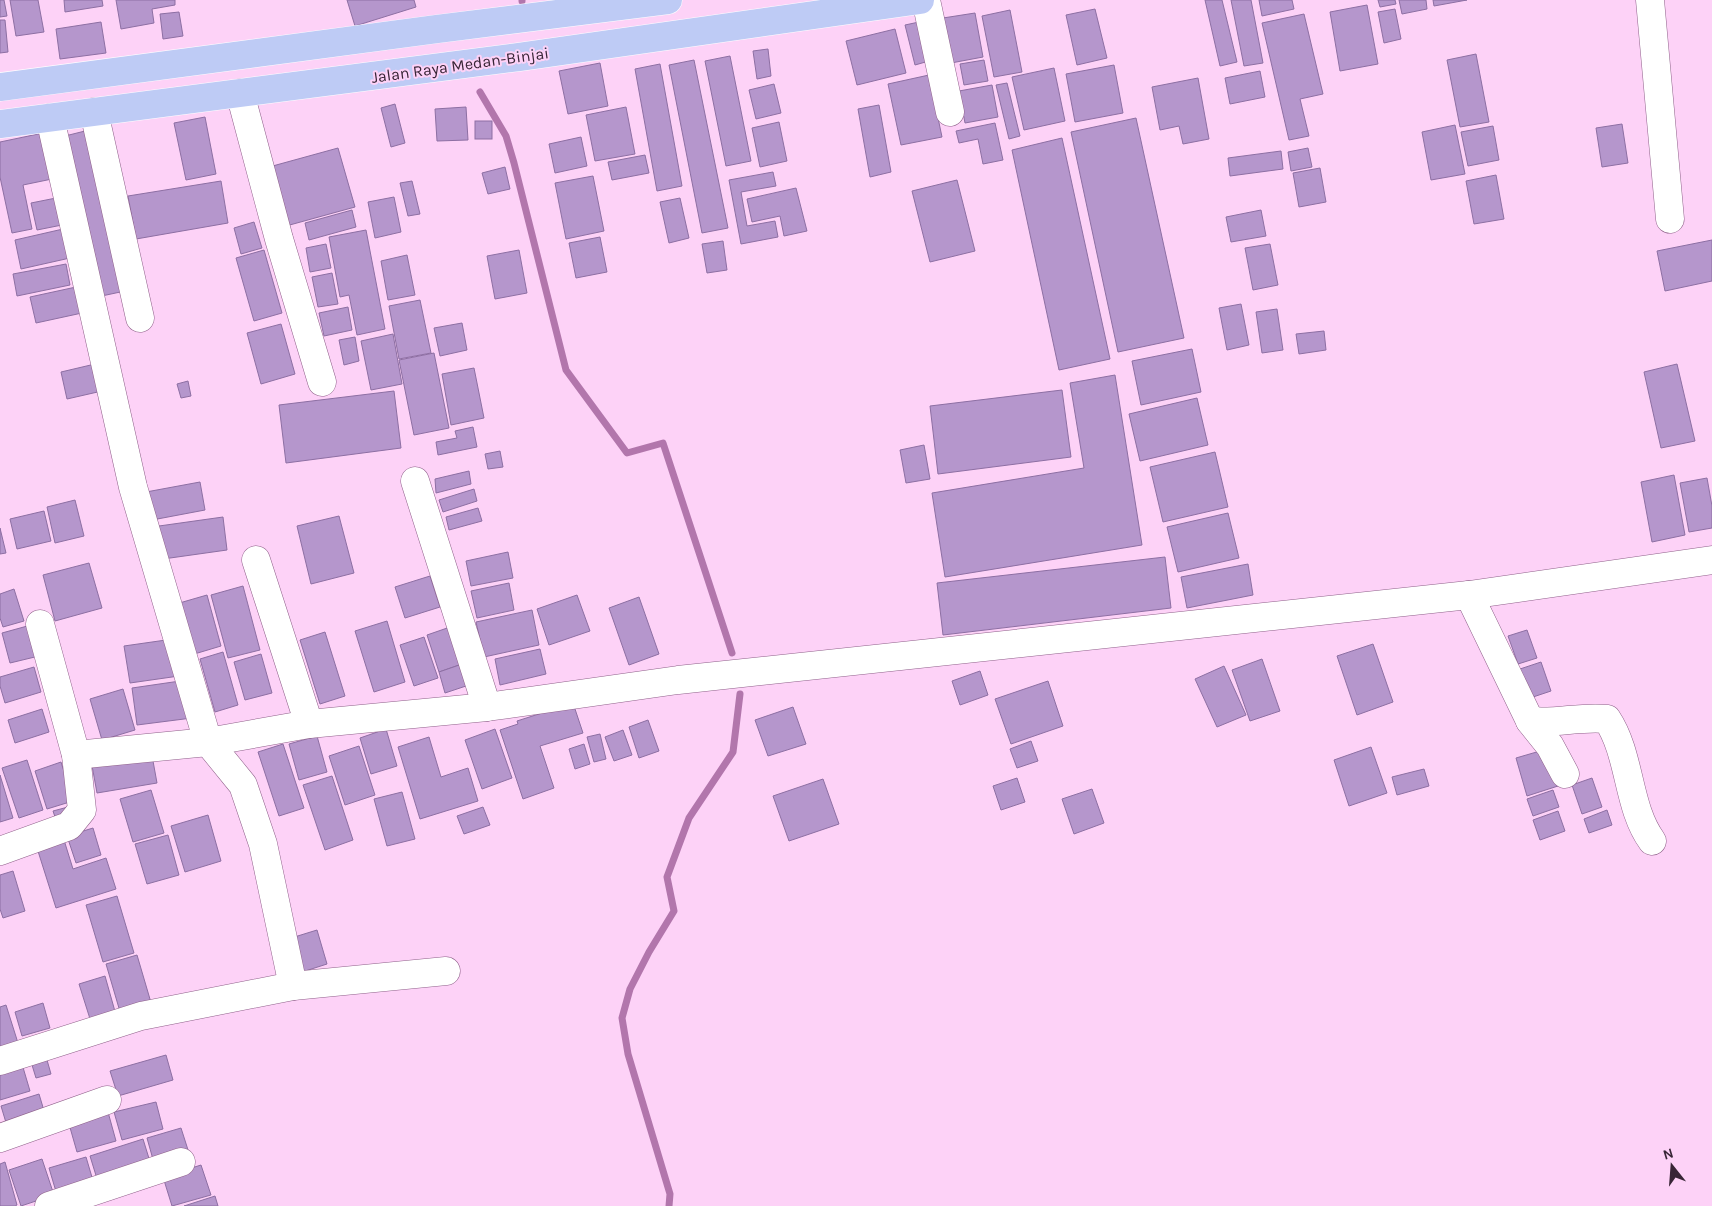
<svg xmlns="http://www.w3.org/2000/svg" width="1712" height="1206" font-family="Karla,sans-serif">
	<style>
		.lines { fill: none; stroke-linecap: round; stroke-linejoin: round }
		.stream { stroke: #b276ac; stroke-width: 7 }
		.building { fill: #b596cc; stroke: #8d6fa3 }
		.minor-casing { stroke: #8f618a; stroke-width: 29 }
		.major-casing { stroke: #fff; stroke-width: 29 }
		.minor { stroke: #fff; stroke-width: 28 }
		.major { stroke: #becbf5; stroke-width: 28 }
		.labels { text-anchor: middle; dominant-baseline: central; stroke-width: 4; stroke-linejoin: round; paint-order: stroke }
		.street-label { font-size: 16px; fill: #382536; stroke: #fdd2f7 }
	</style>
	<rect width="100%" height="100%" fill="#fdd2f7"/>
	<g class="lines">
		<g class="stream">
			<polyline points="522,1 522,0"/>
			<polyline points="480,92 506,136 514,163 566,370 627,453 663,443 732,653"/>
			<polyline points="669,1206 670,1194 628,1054 622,1018 630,989 649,952 674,911 667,877 689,818 733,752 740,694"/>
		</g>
	</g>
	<g class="building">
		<polygon points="0,0 4,0 7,16 0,17"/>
		<polygon points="10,0 38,0 44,32 16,36"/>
		<polygon points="64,0 102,0 103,6 65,12"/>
		<polygon points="116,0 175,0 175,5 152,9 154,23 121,29"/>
		<polygon points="347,0 414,0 416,7 355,26"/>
		<polygon points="1205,0 1222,0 1237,62 1220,66"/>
		<polygon points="1231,0 1251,0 1263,63 1244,66"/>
		<polygon points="1259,0 1292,0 1294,9 1262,16"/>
		<polygon points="1378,0 1395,0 1396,4 1380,7"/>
		<polygon points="1399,0 1426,0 1427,9 1402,14"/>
		<polygon points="1433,0 1467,0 1434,6"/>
		<polygon points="1367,5 1378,64 1340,71 1330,12"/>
		<polygon points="1095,9 1107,58 1077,65 1066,15"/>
		<polygon points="1395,9 1401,39 1384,43 1378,12"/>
		<polygon points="1010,10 1022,72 994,77 982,16"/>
		<polygon points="179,12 183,36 163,39 160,14"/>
		<polygon points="975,13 983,57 951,63 943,18"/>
		<polygon points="1304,14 1323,94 1300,99 1309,136 1289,140 1262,23"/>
		<polygon points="0,20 5,20 8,52 0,53"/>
		<polygon points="101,22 106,53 60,59 56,29"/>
		<polygon points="919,22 929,61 915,65 905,25"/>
		<polygon points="895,29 906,73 857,85 846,41"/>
		<polygon points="768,49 771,76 757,79 753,51"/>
		<polygon points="1476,54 1489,122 1460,127 1447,60"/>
		<polygon points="730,56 751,161 726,166 705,61"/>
		<polygon points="694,60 728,228 702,233 669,65"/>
		<polygon points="984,60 988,81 964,85 960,64"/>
		<polygon points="600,63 608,106 568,114 559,71"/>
		<polygon points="660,64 682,186 657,191 635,69"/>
		<polygon points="1114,65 1123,113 1075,122 1066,74"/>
		<polygon points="1054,68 1065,121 1024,130 1012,77"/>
		<polygon points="1260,71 1265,97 1230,104 1225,78"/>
		<polygon points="929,75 942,137 901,145 888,84"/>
		<polygon points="1198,78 1209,139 1183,144 1179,126 1160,130 1152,87"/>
		<polygon points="1007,83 1020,136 1009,139 996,85"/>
		<polygon points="774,84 781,113 756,119 749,90"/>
		<polygon points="992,85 998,117 965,123 959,91"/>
		<polygon points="395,104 405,143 391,147 381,108"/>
		<polygon points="879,105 891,172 870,177 858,109"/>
		<polygon points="466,107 468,140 437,141 435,109"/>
		<polygon points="626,107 635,154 595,161 586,115"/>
		<polygon points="205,117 216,174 186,180 174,123"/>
		<polygon points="1136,118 1184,338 1118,352 1071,132"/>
		<rect x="475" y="121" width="17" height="18"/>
		<polygon points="779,122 787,161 760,167 752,128"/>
		<polygon points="995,123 1003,160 983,164 978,139 959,143 956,131"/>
		<polygon points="1622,124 1628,163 1602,167 1596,128"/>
		<polygon points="1455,125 1465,174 1431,180 1422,132"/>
		<polygon points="1493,126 1499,160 1468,166 1461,132"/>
		<polygon points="89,130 125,291 97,297 61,137"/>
		<polygon points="43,133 52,179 23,185 32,229 12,233 0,177 0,142"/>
		<polygon points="581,137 587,166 555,173 549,144"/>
		<polygon points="1062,138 1110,359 1059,370 1012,150"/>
		<polygon points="338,148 355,207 286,226 269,167"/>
		<polygon points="1308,148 1312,167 1291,171 1288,152"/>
		<polygon points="1281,151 1283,169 1230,176 1228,158"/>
		<polygon points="645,155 649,173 612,180 608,162"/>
		<polygon points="505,167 510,189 488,194 482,173"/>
		<polygon points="1320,168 1326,202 1299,207 1293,173"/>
		<polygon points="773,172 776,186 741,192 747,226 775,221 778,237 741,244 729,180"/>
		<polygon points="1496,175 1504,219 1474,224 1466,181"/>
		<polygon points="593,176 604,231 566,239 555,183"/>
		<polygon points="957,180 975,251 930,262 912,191"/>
		<polygon points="221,181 228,223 136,239 128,196"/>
		<polygon points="412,181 420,214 408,216 400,183"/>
		<polygon points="796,188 807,231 784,236 780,216 752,222 747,199"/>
		<polygon points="394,197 401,232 375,238 368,202"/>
		<polygon points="56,198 62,225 37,230 31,203"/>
		<polygon points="680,198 689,238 669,243 660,202"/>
		<polygon points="352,210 356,227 309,240 305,223"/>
		<polygon points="1261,210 1266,236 1231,242 1226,217"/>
		<polygon points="254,222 262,248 241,254 234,228"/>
		<polygon points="63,229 70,258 21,269 15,240"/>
		<polygon points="366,230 385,329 357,335 349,295 340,297 329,237"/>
		<polygon points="600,237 607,272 576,278 569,243"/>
		<polygon points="1712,240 1712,281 1665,291 1657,251"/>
		<polygon points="723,241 727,270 707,273 702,244"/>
		<polygon points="326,244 331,268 310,272 306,248"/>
		<polygon points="1270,244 1278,285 1253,290 1245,248"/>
		<polygon points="264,250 282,313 254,321 236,258"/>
		<polygon points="519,250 527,293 495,299 487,256"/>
		<polygon points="407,255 415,295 388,300 381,261"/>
		<polygon points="66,264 70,285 17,296 13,274"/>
		<polygon points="332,273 338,304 318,307 312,277"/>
		<polygon points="76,287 82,313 36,323 30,297"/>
		<polygon points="420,300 431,353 399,359 389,306"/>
		<polygon points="1241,304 1249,345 1227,350 1219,308"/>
		<polygon points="348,307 352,330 324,336 319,313"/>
		<polygon points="1277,309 1283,350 1262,353 1256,312"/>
		<polygon points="462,323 467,350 440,356 434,328"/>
		<polygon points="281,324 295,374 261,384 247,333"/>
		<polygon points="1324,331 1326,350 1299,354 1296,334"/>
		<polygon points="393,334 402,384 371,390 361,341"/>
		<polygon points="355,337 359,361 344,365 339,340"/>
		<polygon points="1192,349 1201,392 1141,405 1132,361"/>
		<polygon points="434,353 449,428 414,435 399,360"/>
		<polygon points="95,364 102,391 67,399 61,372"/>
		<polygon points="1677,364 1695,441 1661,448 1644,372"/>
		<polygon points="474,368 484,418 451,425 442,374"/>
		<polygon points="1115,375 1142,545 945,577 932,493 1084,468 1070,383"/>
		<polygon points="188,381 191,396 181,398 177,384"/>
		<polygon points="1062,390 1071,457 938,474 930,406"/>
		<polygon points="394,391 401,448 286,463 279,405"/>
		<polygon points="1197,398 1208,445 1140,461 1129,414"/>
		<polygon points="473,427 477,447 438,455 436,442 457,438 455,431"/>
		<polygon points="924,445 930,479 906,483 900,450"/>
		<polygon points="500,451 503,467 488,469 485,454"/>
		<polygon points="1215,452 1228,507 1163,522 1150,467"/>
		<polygon points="469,471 471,484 436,493 435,479"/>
		<polygon points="1674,475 1685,535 1652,542 1641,482"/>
		<polygon points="1707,478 1712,506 1712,528 1689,532 1680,483"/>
		<polygon points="200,482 205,510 152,520 146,492"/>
		<polygon points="474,489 477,501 443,512 439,500"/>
		<polygon points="75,500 84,536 55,543 47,507"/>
		<polygon points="478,508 482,521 449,530 446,517"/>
		<polygon points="44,511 51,541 17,549 10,519"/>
		<polygon points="1228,513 1239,558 1178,572 1167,527"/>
		<polygon points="339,516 354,573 311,584 297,526"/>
		<polygon points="223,517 227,550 163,559 159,526"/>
		<polygon points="0,528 6,553 0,554"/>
		<polygon points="508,552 513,578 471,586 466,561"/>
		<polygon points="1165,557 1171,608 943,635 937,583"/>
		<polygon points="89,563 102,608 55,621 43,575"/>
		<polygon points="1248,564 1253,595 1187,608 1181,577"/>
		<polygon points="430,576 440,607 405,618 395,587"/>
		<polygon points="509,583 514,610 477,618 471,591"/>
		<polygon points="243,586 260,650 228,658 211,595"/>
		<polygon points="14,589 24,621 3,627 0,618 0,594"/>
		<polygon points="207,595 221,646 191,655 176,604"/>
		<polygon points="577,595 590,631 549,645 537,609"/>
		<polygon points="639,597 659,654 629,665 609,608"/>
		<polygon points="532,610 539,645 484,657 476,622"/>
		<polygon points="387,621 405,682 374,692 355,631"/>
		<polygon points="31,625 39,656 10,663 2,633"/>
		<polygon points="453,626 465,663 439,672 427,635"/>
		<polygon points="1527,630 1537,658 1518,664 1508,636"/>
		<polygon points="325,632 345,696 320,704 300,640"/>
		<polygon points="424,637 438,678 414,686 400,645"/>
		<polygon points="173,639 179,676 130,683 124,646"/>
		<polygon points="1373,644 1393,702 1357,715 1337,656"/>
		<polygon points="540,649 546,674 500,685 495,659"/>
		<polygon points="223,652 238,705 215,712 200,659"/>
		<polygon points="261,654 272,693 245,700 234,662"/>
		<polygon points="1262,659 1280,711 1250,721 1232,670"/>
		<polygon points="1541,662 1551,691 1530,698 1520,669"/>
		<polygon points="465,663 472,684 445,693 439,672"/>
		<polygon points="1224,666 1246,715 1217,727 1195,679"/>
		<polygon points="34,667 41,692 5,703 0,686 0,677"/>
		<polygon points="980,671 988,695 960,705 952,681"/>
		<polygon points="187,680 192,718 137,725 132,688"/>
		<polygon points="1048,681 1063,726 1011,744 995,699"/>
		<polygon points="123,689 135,730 102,740 90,699"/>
		<polygon points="573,703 583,733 540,746 554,788 523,799 500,730 518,724 517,721"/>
		<polygon points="793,707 806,744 768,756 755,720"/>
		<polygon points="42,709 49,732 15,743 8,720"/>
		<polygon points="648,720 659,751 639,758 629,727"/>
		<polygon points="386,729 397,766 371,774 360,738"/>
		<polygon points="495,729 512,778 482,789 465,740"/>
		<polygon points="623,730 632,755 614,761 605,737"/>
		<polygon points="600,734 606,759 594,762 587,737"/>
		<polygon points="317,736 327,772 299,780 289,744"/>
		<polygon points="429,737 441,777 468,768 478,801 420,819 398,747"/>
		<polygon points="1031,741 1038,761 1017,768 1010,749"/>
		<polygon points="283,744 304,808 279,816 258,752"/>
		<polygon points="584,744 590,764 575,769 569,749"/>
		<polygon points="359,746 375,795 345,805 329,756"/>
		<polygon points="1371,747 1387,793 1349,806 1334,760"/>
		<polygon points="1547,749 1558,786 1527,796 1516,758"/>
		<polygon points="151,750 157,783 97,793 91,760"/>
		<polygon points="27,760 43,810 19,818 2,768"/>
		<polygon points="61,762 73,801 47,809 35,771"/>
		<polygon points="1424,769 1429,786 1397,795 1392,777"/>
		<polygon points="0,775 13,818 0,822"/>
		<polygon points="332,776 353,840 325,850 303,785"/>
		<polygon points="1017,778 1025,802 1001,810 993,786"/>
		<polygon points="1592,778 1602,807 1582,814 1572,785"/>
		<polygon points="823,779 839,824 789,841 773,796"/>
		<polygon points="1092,789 1104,823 1074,834 1062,799"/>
		<polygon points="151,790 164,833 133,842 120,799"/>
		<polygon points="1553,790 1559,807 1533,816 1527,799"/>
		<polygon points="402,792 415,839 387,846 374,799"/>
		<polygon points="68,807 70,812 55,817 53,811"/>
		<polygon points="483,807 490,825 464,834 457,816"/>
		<polygon points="1607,810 1612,825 1589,833 1584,819"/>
		<polygon points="1558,811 1565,831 1540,840 1533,820"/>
		<polygon points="208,815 221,861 185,872 171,826"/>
		<polygon points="93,828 101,855 76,863 67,836"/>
		<polygon points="168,835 179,875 147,884 135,844"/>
		<polygon points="64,840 73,869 106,858 116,889 56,908 37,848"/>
		<polygon points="13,871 25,911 3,918 0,909 0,875"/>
		<polygon points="117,896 134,953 103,962 86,905"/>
		<polygon points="317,930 327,964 299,973 288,939"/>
		<polygon points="137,955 152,1006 121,1015 106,964"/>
		<polygon points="105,976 116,1015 91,1022 79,984"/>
		<polygon points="43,1003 50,1028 22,1036 15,1012"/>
		<polygon points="6,1005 18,1043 0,1049 0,1007"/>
		<polygon points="166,1055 173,1080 118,1096 110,1071"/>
		<polygon points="47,1060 51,1074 36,1078 32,1065"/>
		<polygon points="22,1064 30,1091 0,1100 0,1071"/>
		<polygon points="39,1094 45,1114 7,1126 1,1106"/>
		<polygon points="156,1102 163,1129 122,1140 114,1112"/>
		<polygon points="108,1112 116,1141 77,1152 69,1124"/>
		<polygon points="181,1128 189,1153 154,1163 147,1138"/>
		<polygon points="143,1139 151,1165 98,1182 90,1156"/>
		<polygon points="86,1157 94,1184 57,1195 49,1168"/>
		<polygon points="42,1159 54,1195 21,1206 9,1170"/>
		<polygon points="5,1162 17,1205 15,1206 0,1206 0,1164"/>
		<polygon points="201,1165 211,1195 172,1206 163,1177"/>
		<polygon points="215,1196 218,1206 184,1206"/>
	</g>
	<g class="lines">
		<defs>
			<g id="minor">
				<polyline points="926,0 950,112"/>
				<polyline points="1650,0 1670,219"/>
				<polyline points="240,93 279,239 322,382"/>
				<polyline points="94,112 140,318"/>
				<polyline points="50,118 133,487 208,742 243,785 263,844 293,986"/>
				<polyline points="415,481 487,707"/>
				<polyline points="256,560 309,724"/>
				<polyline points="1469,595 1530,721 1550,746 1565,774"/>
				<path d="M1530 721C1556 724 1581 716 1607 719 1631 755 1627 807 1652 841"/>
				<polyline points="76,755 208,742 309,724 487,707 678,680 1469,595 1712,560"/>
				<polyline points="0,851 69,826 82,810 76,755 40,624"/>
				<polyline points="0,1061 141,1016 293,986 446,971"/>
				<polyline points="0,1138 107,1100"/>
				<polyline points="49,1206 181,1162"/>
			</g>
			<g id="major">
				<polyline points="0,87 437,29 668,0"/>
				<polyline points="0,124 519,57 920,0"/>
			</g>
		</defs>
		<use href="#minor" class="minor-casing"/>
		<use href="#major" class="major-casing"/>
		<use href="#minor" class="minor"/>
		<use href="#major" class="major"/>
	</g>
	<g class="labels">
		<g class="street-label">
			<text transform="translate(460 65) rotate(-8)">Jalan Raya Medan-Binjai</text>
		</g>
	</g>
	<g transform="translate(1672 1166) rotate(343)" stroke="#fdd2f7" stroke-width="4" paint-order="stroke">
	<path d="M0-4L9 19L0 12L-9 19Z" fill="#382536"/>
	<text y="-8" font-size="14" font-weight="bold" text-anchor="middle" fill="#382536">N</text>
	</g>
</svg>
